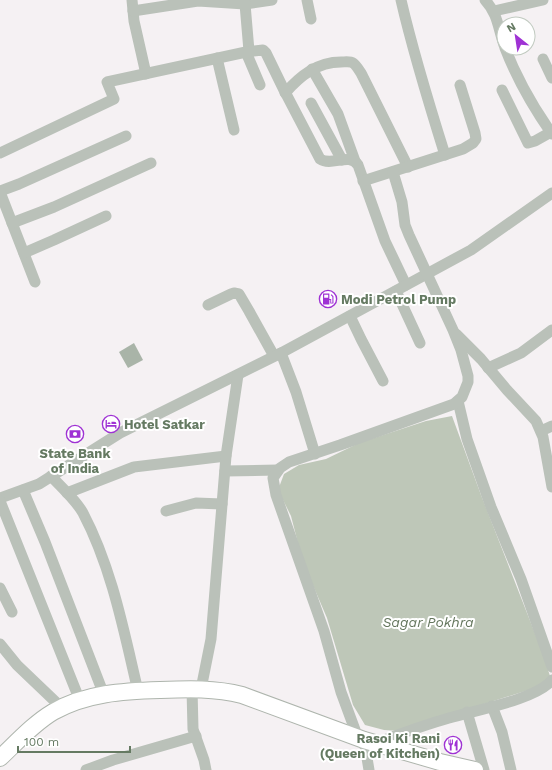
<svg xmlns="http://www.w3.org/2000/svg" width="552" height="770" font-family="'Work Sans',sans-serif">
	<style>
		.water { fill: #bec7b8 }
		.building { fill: #a9b4a8 }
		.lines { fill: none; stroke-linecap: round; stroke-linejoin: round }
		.highway-casing { stroke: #aeb5ad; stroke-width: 18 }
		.minor { stroke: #bac1b9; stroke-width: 11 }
		.highway { stroke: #fff; stroke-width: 16 }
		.labels { text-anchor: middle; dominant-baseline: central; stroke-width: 4; stroke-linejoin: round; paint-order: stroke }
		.poi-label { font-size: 13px; font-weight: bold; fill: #657a62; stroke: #fff; text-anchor: start }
		.water-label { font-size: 14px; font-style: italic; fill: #64765d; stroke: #fff }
	</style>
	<rect width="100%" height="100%" fill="#f5f1f3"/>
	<polygon class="water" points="452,416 481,495 543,654 550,676 538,687 399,731 384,730 365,725 353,705 327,618 312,583 299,547 291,516 278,490 284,474 299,465 326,459 359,443 426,421"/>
	<g class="building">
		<polygon points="134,343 143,360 128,368 119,352"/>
		<polygon points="460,739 462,748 448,750 446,741"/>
	</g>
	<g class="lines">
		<defs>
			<path id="highway" d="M0 758C17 742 33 724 53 712 86 693 124 691 160 690 188 689 215 688 242 695L364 740 440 762 475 770"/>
		</defs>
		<use href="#highway" class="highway-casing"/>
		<g class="minor">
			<polyline points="132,0 134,21 146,74"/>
			<polyline points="307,0 311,19"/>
			<path d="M401 0C413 52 429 104 445 155"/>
			<path d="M485 0C498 14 498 28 504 45"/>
			<polyline points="245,4 272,0"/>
			<polyline points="133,11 198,1 245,4 249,51"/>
			<polyline points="494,11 543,0"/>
			<path d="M505 48C517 79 533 107 552 134"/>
			<polyline points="246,52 260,85"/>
			<polyline points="217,58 234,130"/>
			<polyline points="543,59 552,78"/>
			<polyline points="312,69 338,114 355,161"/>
			<polyline points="502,90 528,143 535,141 551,132"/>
			<path d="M285 93C300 76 317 62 341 62 345 62 350 61 353 63 356 65 359 70 361 73L408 167"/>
			<polyline points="311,103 342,160"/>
			<path d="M0 153 114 99 107 82 246 52 263 50 266 53 284 90 320 159C332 167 349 152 358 165L385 241 406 285"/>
			<polyline points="363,181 463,149 473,143 476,139 475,133 460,85"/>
			<polyline points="0,191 19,184 126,136"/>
			<polyline points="0,192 35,282"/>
			<polyline points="12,223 54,207 151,163"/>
			<polyline points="24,253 54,240 106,216"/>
			<polyline points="396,291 420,343"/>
			<polyline points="208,305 231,294 234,293 239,294 249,311 274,356"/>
			<polyline points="350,316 361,339 383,381"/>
			<polyline points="456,334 481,359 507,390 536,421 543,437 552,487"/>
			<polyline points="281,353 296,392 315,454"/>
			<polyline points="488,368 521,353 552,330"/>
			<polyline points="458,401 467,439 491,507 521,579 552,667"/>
			<polyline points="541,431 552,426"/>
			<polyline points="225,471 278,470"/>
			<path d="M51 476C62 488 76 500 83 513 112 568 124 632 138 691"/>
			<polyline points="23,490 45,542 104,695"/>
			<polyline points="67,493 134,467 226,456"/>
			<polyline points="0,498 39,484 120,433 281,353 471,250 552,193"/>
			<polyline points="0,501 80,701"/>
			<polyline points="166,511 196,503 222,504"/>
			<polyline points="0,588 12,612"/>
			<polyline points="0,644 17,665 62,708"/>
			<polyline points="192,689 193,729 204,760 206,770"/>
			<polyline points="201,689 211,639 226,456 238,375"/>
			<polyline points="492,706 502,732 511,770"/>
			<polyline points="467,712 484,770"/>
			<polyline points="358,738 341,692 324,631 276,495 273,478 280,468 289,462 340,445 454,404 462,397 468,382 468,376 461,350 453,330 409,235 405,225 402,202 393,172"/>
			<polyline points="364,740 369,770"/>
			<path d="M376 743C400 734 424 725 449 718 475 710 536 700 552 680"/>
			<polyline points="86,770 113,760 196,736"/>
		</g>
		<use href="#highway" class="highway"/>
	</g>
	<defs>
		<symbol id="fuel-ring" viewBox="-11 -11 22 22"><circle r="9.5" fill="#fff" stroke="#9f32d4" stroke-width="1.5"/><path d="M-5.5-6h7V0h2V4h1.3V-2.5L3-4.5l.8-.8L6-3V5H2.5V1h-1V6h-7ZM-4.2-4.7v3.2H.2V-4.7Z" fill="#9f32d4"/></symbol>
		<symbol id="hotel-ring" viewBox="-11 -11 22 22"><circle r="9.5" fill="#fff" stroke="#9f32d4" stroke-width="1.5"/><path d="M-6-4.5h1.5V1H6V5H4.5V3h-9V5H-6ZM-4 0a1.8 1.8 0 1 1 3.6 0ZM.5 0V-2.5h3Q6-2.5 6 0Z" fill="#9f32d4"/></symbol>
		<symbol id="bank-ring" viewBox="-11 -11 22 22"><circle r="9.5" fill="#fff" stroke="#9f32d4" stroke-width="1.5"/><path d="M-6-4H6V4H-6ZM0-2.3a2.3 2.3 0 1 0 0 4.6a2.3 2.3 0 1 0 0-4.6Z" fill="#9f32d4"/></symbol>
		<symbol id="restaurant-ring" viewBox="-11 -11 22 22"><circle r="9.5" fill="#fff" stroke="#9f32d4" stroke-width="1.5"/><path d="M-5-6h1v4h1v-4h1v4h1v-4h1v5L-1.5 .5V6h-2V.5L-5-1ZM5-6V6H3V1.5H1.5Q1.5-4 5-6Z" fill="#9f32d4"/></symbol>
	</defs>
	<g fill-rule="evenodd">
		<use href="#fuel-ring" x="318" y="289" width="20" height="20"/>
		<use href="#hotel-ring" x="101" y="414" width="20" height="20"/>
		<use href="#bank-ring" x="65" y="424" width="20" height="20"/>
		<use href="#restaurant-ring" x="443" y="735" width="20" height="20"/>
	</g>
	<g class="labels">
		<g class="poi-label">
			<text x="341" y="299">Modi Petrol Pump</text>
			<text x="124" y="424">Hotel Satkar</text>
			<text x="75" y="453" text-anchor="middle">State Bank<tspan x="75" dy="15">of India</tspan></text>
			<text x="440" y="738" text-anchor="end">Rasoi Ki Rani<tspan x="440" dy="15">(Queen of Kitchen)</tspan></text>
		</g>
		<g class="water-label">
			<text x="428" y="622">Sagar Pokhra</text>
		</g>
	</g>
	<g transform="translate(516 36) rotate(330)"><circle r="19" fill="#ffffff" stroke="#c1cac0"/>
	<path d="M0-3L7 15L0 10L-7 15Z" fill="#9f32d4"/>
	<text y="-6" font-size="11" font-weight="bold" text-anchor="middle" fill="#657a62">N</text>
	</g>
	<path d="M18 746v6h112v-6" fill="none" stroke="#657a62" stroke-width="2"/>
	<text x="24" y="746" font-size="12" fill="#657a62" stroke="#ffffff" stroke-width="3" paint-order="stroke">100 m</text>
</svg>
